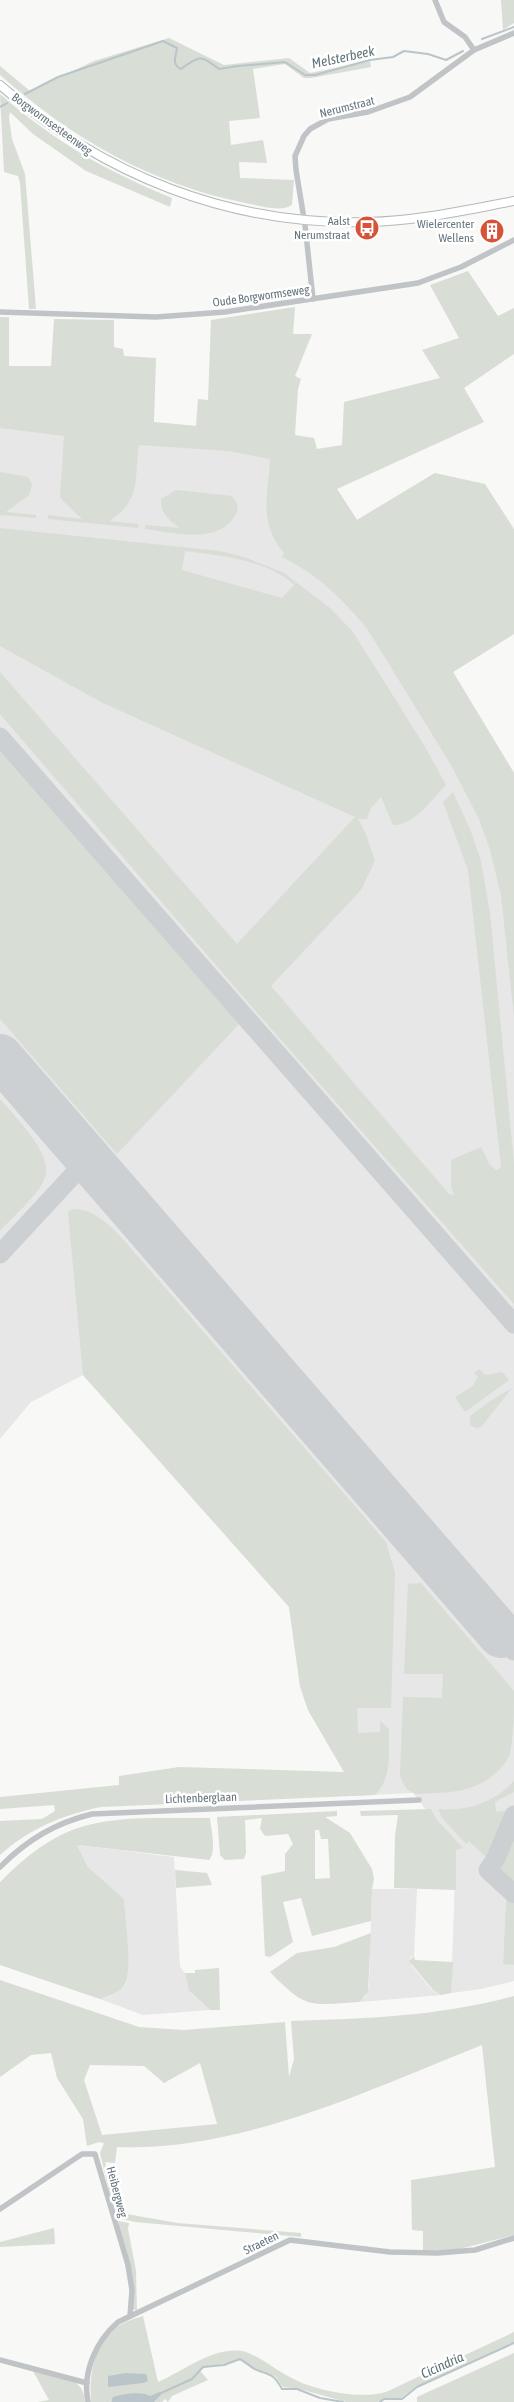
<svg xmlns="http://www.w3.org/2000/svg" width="514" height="2402" font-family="'Asap Condensed',sans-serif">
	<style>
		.built { fill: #e6e7e6 }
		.green { fill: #d8ddd5; fill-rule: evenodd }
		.water { fill: #b9c5c9 }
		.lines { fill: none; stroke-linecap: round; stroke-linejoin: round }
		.stream { stroke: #b9c5c9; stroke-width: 2 }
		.taxiway { stroke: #cdd0d2; stroke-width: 19 }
		.runway { stroke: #cdd0d2; stroke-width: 46 }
		.secondary-casing { stroke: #b2b8bc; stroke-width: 10 }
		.minor { stroke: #c0c4c7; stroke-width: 5.5 }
		.secondary { stroke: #fff; stroke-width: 8 }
		.labels { text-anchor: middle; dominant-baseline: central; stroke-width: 5; stroke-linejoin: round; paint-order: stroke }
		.street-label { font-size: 12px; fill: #66757e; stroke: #fff }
		.poi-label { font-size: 12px; fill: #66757e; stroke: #fff; text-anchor: end }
		.water-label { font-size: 14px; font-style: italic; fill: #607478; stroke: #fff }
	</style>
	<rect width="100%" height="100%" fill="#f8f8f6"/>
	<g class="built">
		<polygon points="0,366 57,366 54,413 207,427 280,440 328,475 357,520 435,473 514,634 453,672 514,773 514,1904 506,1897 503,1963 514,1965 514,1981 481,1989 451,1993 456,1849 413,1793 351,1796 344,1772 308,1710 300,1686 289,1607 83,1375 31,1402 0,1439"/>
		<polygon points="77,1845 174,1857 180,1967 185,1973 190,1993 210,2010 143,2015 100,1999 110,1996 126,1984 128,1972 124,1899 88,1867"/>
		<polygon points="372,1889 417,1889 414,1956 410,1958 412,1966 432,1990 441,1995 360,2002 366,1996 369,1986"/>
	</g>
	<g class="green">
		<polygon points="501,0 514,0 514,23 503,30"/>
		<path d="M169 38 224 65 289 58 310 73 370 61 371 67 311 78H304L285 64 253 69 260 118 229 121 231 145 263 140 267 163 239 162 240 178 294 180 292 205C279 213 258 205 245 203 151 184 71 138 0 75V66L30 91 94 61Z"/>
		<path d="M0 94C57 143 104 170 172 198L170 207 86 171 33 134 10 112 9 118 12 139 25 174 36 309H29L20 183 18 176 4 172Z"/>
		<path d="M468 271 498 316 514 308V354L464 388 484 422 337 489 357 520 435 473 485 484 514 529V634L453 672 514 773V1017L501 895 490 850 479 819 451 765 368 630C344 600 317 574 282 557L284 553C258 522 268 496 270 459L229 451 139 445C134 479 142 500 109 521L138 524V528L48 519V515L82 519 62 500 60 496 64 436 0 428V317H9V366H51L54 319 114 320V347L123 349 124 356 156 358 154 422 196 426 198 399 208 400 211 320 295 307 293 334H312L295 376 301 379 298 389 295 435 314 438 317 449 342 445 344 402 440 378 422 350 459 338 430 285Z"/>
		<polygon points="0,472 28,477 32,485 29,495 6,512 36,515 36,518 0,515"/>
		<path d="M176 490 232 496C238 503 240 508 234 517 216 545 172 532 145 529V525L180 528C170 521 160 513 161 499Z"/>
		<path d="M0 528 220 551 244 557 284 573 330 608 353 632 424 745 446 785C433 798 414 826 393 825L381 797 371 808 367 819H358L365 832 375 861 361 890 271 986 449 1194 454 1195 451 1187V1160L481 1147 490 1165 496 1170 499 1169 501 1166 468 870 443 802 453 792 470 829 481 861 490 913 514 1163V1304L252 1007 0 714V672L237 944 355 817 103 703 0 646ZM185 551C218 555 269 560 294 585L282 598 182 570Z"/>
		<polygon points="0,752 239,1024 117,1154 0,1019"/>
		<path d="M0 1099C14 1116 54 1154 45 1177 39 1195 13 1216 0 1231Z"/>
		<path d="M75 1209C95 1210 108 1224 122 1238L386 1542 395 1573 391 1708H357L358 1733 380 1732V1721L389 1729C388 1754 393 1776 375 1795L101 1807C62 1815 29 1829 0 1855V1821L42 1819 55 1811 54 1805 0 1809V1797L119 1785V1776L179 1767 344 1772 308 1710 300 1686 289 1607 83 1375 68 1211Z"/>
		<polygon points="479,1369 485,1375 502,1372 509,1380 465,1412 455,1397 473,1386 478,1377 474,1373"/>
		<polygon points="512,1388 481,1427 476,1428 470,1425 470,1416 490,1401"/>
		<path d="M421 1583 514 1691C514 1712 514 1738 509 1756 494 1785 463 1793 433 1793 427 1793 419 1795 414 1793 406 1791 403 1783 400 1776L403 1697 442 1698 443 1674H404L408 1584Z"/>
		<path d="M514 1781V1792L495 1802 496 1812 505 1811 507 1816 490 1856 486 1857 469 1841 466 1844 442 1818 438 1809C466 1812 496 1802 514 1781Z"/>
		<polygon points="431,1809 437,1820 463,1848 456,1850 456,1890 394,1888 395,1836 398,1815 361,1816 360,1811"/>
		<path d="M337 1811V1816L325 1817 350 1833 372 1869 374 1879 372 1889 371 1921 312 1936 301 1898 283 1902 293 1942 270 1957 265 1956 261 1876 285 1871V1854L293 1844 288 1834 265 1836 260 1829 262 1818 245 1820 246 1853 244 1859 225 1860 220 1855 217 1817ZM315 1830H319L321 1839H328L330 1878 315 1879Z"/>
		<path d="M210 1818C211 1829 217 1852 209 1860L77 1845 88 1867 124 1899C125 1918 132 1967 126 1982 122 1991 108 1997 100 1999L0 1965V1882C19 1863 38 1846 63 1834 107 1813 163 1819 210 1818Z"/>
		<polygon points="514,1833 514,1882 500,1868"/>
		<polygon points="175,1870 207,1873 212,1885 176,1888"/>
		<polygon points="506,1896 514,1904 514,1965 503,1964"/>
		<path d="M371 1933 368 1992 360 2002C309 2005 307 2010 270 1972L297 1953 334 1947Z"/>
		<polygon points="414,1956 415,1960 453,1962 451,1993 441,1995 433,1990 409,1961"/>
		<polygon points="219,1968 220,2010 210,2010 189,1991 185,1973 195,1973 195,1970"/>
		<path d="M0 1980 139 2027 184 2030 285 2022 289 2077 294 2059 291 2021C367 2019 441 2016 514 1996V2235L456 2250H423V2231L412 2230 411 2180 495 2167 482 2045C369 2090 240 2152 117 2147L115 2163 105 2162 115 2199 121 2213 177 2223 301 2233V2237L135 2222 115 2217 100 2153 104 2143 99 2142 87 2146 83 2119 57 2078 51 2053 31 2055 0 2077ZM200 2063 217 2124 102 2135 84 2080 90 2065 144 2066 164 2083Z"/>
		<polygon points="118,2221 129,2223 128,2229 136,2271 137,2311 133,2309"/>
		<polygon points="54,2228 55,2244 0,2247 0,2242"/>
		<path d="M143 2316 158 2382C184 2371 212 2347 242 2351 254 2353 275 2369 286 2375 311 2390 358 2400 386 2392L514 2332V2343L416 2387 401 2398 384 2399 380 2402H346L300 2389 283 2387 275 2376 256 2370 241 2360 200 2369 201 2372 208 2380 172 2396 168 2402 165 2399 162 2402H154L161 2395 111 2400V2402H91C89 2377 93 2346 114 2329 122 2322 134 2319 143 2316Z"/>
		<polygon points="514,2353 514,2402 417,2402 417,2397"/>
		<path d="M33 2371C47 2374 76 2376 82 2390 84 2393 84 2398 85 2402H37L49 2400Z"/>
	</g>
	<g class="water">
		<polygon points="126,2373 146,2374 148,2381 143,2383 108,2387 108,2376"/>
		<path d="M160 2392 161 2395 154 2402H111L113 2397C123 2394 141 2391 150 2396Z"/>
	</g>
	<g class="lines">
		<g class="stream">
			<polyline points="482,39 514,27"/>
			<path d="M25 94 58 77 163 41 177 48C176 57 171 64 181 69 201 54 201 56 219 69L238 66 285 62 305 75H315L370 60 393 57 404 51 428 54 446 60 463 51"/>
			<polyline points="0,107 7,103"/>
			<path d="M159 2394 192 2379 203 2367 224 2365 240 2359C246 2362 251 2368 257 2370 272 2376 274 2374 282 2389H297L320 2398 343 2402"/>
			<polyline points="380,2402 384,2399 402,2399 417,2387 514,2343"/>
		</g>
		<g class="taxiway">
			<polyline points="0,737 514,1324"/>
			<polyline points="0,1254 88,1159"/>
			<polyline points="501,1635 514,1651"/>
			<polyline points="514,1815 496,1858 488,1870 514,1894"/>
		</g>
		<polyline class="runway" points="0,1057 501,1635"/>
		<defs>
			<path id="secondary" d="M0 85C102 175 230 226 368 222 417 221 466 210 514 201"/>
		</defs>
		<use href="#secondary" class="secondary-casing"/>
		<g class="minor">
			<polyline points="435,0 444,22 465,37 474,50"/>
			<polyline points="313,299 305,225 296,170 295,156 304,136 310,129 328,119 368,112 410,97 474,50 514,33"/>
			<polyline points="0,312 156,317 225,312 418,283 461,267 514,240"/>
			<path d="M0 1867C27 1840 55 1823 92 1814L419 1800"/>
			<polyline points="0,2209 82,2154 95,2154 128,2265 132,2290 130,2316"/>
			<polyline points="0,2360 87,2383"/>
			<path d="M88 2402C82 2372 96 2341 118 2322L290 2240 390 2252 438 2253 475 2250 514 2238"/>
		</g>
		<use href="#secondary" class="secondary"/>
	</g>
	<defs>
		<symbol id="bus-disc" viewBox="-11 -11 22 22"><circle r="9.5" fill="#d55339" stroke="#fff"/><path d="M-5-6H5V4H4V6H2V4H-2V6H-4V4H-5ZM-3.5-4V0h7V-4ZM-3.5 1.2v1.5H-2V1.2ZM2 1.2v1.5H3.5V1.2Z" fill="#fff"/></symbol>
		<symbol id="building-disc" viewBox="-11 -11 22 22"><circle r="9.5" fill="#d55339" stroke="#fff"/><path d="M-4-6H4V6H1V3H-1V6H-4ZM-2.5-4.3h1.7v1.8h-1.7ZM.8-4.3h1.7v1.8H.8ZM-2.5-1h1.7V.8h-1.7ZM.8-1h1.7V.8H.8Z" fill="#fff"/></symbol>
	</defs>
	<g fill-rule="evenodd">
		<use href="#bus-disc" x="353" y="214" width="28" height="28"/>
		<use href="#building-disc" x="478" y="217" width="28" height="28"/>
	</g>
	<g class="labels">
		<g class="street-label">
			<text transform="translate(347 107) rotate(-14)">Nerumstraat</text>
			<text transform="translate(52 124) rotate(36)">Borgwormsesteenweg</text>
			<text transform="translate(261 296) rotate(-8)">Oude Borgwormseweg</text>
			<text transform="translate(201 1798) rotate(-2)">Lichtenberglaan</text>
			<text transform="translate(117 2192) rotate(75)">Heibergweg</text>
			<text transform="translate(261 2243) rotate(-26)">Straeten</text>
		</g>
		<g class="poi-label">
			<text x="350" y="221">Aalst<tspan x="350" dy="14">Nerumstraat</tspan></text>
			<text x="474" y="224">Wielercenter<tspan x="474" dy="14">Wellens</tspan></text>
		</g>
		<g class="water-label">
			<text transform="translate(343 57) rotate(-12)">Melsterbeek</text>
			<text transform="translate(442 2365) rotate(-24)">Cicindria</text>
		</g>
	</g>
</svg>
